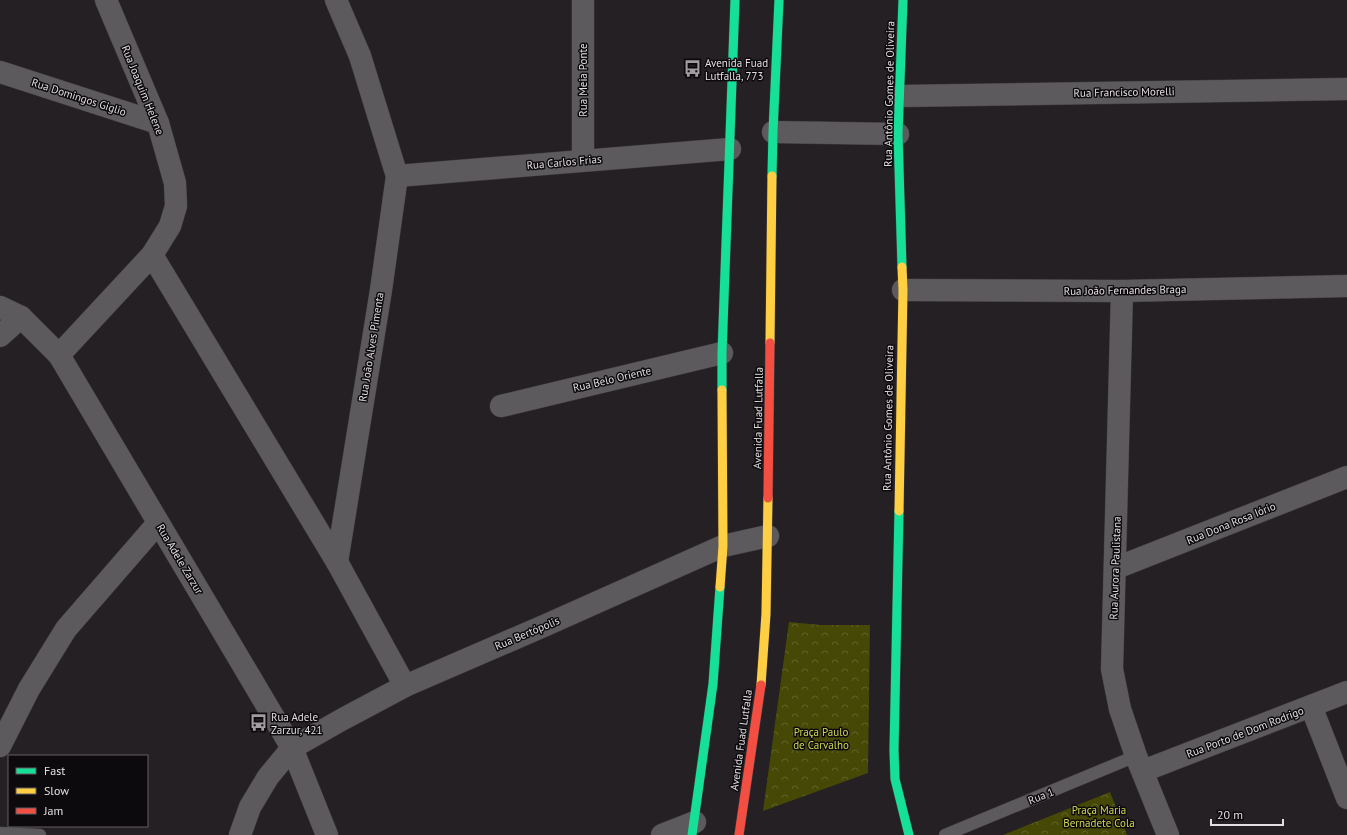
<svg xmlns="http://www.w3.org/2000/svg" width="1347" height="835" font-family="'PT Sans',sans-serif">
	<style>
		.park { fill: url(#park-crowns) }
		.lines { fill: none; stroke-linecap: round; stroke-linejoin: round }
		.lane-casing { stroke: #403c40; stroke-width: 13 }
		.street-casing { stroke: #403c40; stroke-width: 23 }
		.fast-casing { stroke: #403c40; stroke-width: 10 }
		.slow-casing { stroke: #403c40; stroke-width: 10 }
		.jam-casing { stroke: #403c40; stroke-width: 10 }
		.lane { stroke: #5d5a5d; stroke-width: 12 }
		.street { stroke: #5d5a5d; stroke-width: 22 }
		.fast { stroke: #16e098; stroke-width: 9 }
		.slow { stroke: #ffcf43; stroke-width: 9 }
		.jam { stroke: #f24e42; stroke-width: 9 }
		.labels { text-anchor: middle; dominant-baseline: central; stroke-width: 3; stroke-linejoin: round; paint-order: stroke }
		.poi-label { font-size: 11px; fill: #e2dee2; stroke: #0d0a0d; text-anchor: start }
		.street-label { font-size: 11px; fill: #e2dee2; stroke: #0d0a0d }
		.park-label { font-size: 11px; fill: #d0da52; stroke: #0d0a0d }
	</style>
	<defs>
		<pattern id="park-crowns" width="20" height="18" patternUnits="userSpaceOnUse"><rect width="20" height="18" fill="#464905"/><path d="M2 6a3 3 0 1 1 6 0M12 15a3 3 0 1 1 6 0" fill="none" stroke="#606329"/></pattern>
	</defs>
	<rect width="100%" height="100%" fill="#242024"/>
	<g class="park">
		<polygon points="789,622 821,625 870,625 868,773 763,811"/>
		<polygon points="1110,792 1127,835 1003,835"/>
	</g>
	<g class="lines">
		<defs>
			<g id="lane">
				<polyline points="0,833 40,835"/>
				<polyline points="945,835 1136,756"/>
			</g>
			<g id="street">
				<polyline points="336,0 360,56 397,176 381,290 337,562"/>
				<polyline points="583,0 583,160"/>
				<polyline points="0,72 158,123"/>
				<polyline points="900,96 1347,89"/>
				<polyline points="773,132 898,134"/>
				<polyline points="397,176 730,149"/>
				<polyline points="152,255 337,562 405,686"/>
				<polyline points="903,290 1122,291 1347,286"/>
				<polyline points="1122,291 1112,669 1120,709 1136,756 1168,835"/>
				<polyline points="0,307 21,317 59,355 292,748 327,835"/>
				<polyline points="0,336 21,317"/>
				<polyline points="59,355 152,255 170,226 176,206 175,183 158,123 106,0"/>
				<polyline points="501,406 722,353"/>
				<polyline points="1116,568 1347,477"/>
				<polyline points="1311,706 1347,798"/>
				<polyline points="0,746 29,689 66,629 158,523"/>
				<polyline points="1143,771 1347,692"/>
				<polyline points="240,835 250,807 268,777 292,748 343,719 405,686 546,625 723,546 768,536"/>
				<polyline points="662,835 695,822"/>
			</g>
			<g id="fast">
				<polyline points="772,176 773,132 779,0"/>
				<polyline points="902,267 898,134 903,0"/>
				<polyline points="722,390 722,353 735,0"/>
				<polyline points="899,511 894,750 895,779 909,835"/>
				<polyline points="692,835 713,684 720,587"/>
			</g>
			<g id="slow">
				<polyline points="770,343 772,176"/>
				<polyline points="899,511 903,290 902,267"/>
				<polyline points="720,587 723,546 722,390"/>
				<polyline points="761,685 766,614 768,498"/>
			</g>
			<g id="jam">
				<polyline points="768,498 770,343"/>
				<polyline points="739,835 761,685"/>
			</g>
		</defs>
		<use href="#lane" class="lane-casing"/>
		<use href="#street" class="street-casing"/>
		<use href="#fast" class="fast-casing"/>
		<use href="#slow" class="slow-casing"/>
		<use href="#jam" class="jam-casing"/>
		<use href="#lane" class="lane"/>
		<use href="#street" class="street"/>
		<use href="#fast" class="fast"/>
		<use href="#slow" class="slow"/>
		<use href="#jam" class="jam"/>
	</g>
	<defs>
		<symbol id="bus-bare" viewBox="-9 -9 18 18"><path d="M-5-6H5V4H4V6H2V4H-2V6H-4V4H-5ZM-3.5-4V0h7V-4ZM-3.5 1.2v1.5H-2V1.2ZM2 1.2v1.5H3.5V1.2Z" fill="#a09ca0" stroke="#0d0a0d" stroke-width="2.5" paint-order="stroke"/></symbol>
	</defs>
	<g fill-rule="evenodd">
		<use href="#bus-bare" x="680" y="56" width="25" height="25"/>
		<use href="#bus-bare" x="246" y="710" width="25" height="25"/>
	</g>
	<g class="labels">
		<g class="poi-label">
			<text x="705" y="63">Avenida Fuad<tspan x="705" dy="13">Lutfalla, 773</tspan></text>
			<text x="271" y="717">Rua Adele<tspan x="271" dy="13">Zarzur, 421</tspan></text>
		</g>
		<g class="street-label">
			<text transform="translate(583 80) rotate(-90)">Rua Meia Ponte</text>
			<text transform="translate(143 90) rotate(68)">Rua Joaquim Helene</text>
			<text transform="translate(1124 92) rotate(-1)">Rua Francisco Morelli</text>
			<text transform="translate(889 94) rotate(-89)">Rua Antônio Gomes de Oliveira</text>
			<text transform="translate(79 97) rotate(18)">Rua Domingos Giglio</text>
			<text transform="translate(564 162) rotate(-5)">Rua Carlos Frias</text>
			<text transform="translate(1125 290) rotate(-1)">Rua João Fernandes Braga</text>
			<text transform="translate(371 347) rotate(-81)">Rua João Alves Pimenta</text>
			<text transform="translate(612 379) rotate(-13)">Rua Belo Oriente</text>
			<text transform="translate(758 418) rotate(-89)">Avenida Fuad Lutfalla</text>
			<text transform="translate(888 418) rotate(-89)">Rua Antônio Gomes de Oliveira</text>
			<text transform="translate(1231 523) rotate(-22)">Rua Dona Rosa Iório</text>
			<text transform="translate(180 559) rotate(59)">Rua Adele Zarzur</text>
			<text transform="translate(1115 568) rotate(-88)">Rua Aurora Paulistana</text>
			<text transform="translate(527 633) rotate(-23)">Rua Bertópolis</text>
			<text transform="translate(1245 732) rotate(-21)">Rua Porto de Dom Rodrigo</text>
			<text transform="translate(741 740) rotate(-82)">Avenida Fuad Lutfalla</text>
			<text transform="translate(1041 796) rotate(-22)">Rua 1</text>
		</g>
		<g class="park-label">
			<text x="821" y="732">Praça Paulo<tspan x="821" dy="13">de Carvalho</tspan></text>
			<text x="1099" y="810">Praça Maria<tspan x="1099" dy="13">Bernadete Cola</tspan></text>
		</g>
	</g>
	<rect x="8" y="755" width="140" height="72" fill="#0d0a0d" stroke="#625f62"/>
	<rect x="16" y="768" width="20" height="6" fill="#16e098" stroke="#625f62"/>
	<text x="44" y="775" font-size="12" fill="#e2dee2">Fast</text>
	<rect x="16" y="788" width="20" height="6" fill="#ffcf43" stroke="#625f62"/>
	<text x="44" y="795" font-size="12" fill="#e2dee2">Slow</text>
	<rect x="16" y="808" width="20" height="6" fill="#f24e42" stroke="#625f62"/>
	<text x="44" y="815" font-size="12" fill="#e2dee2">Jam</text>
	<path d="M1211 819v6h72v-6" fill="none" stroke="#e2dee2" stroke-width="2"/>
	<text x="1217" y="819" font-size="12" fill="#e2dee2" stroke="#0d0a0d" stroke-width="3" paint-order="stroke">20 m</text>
</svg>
